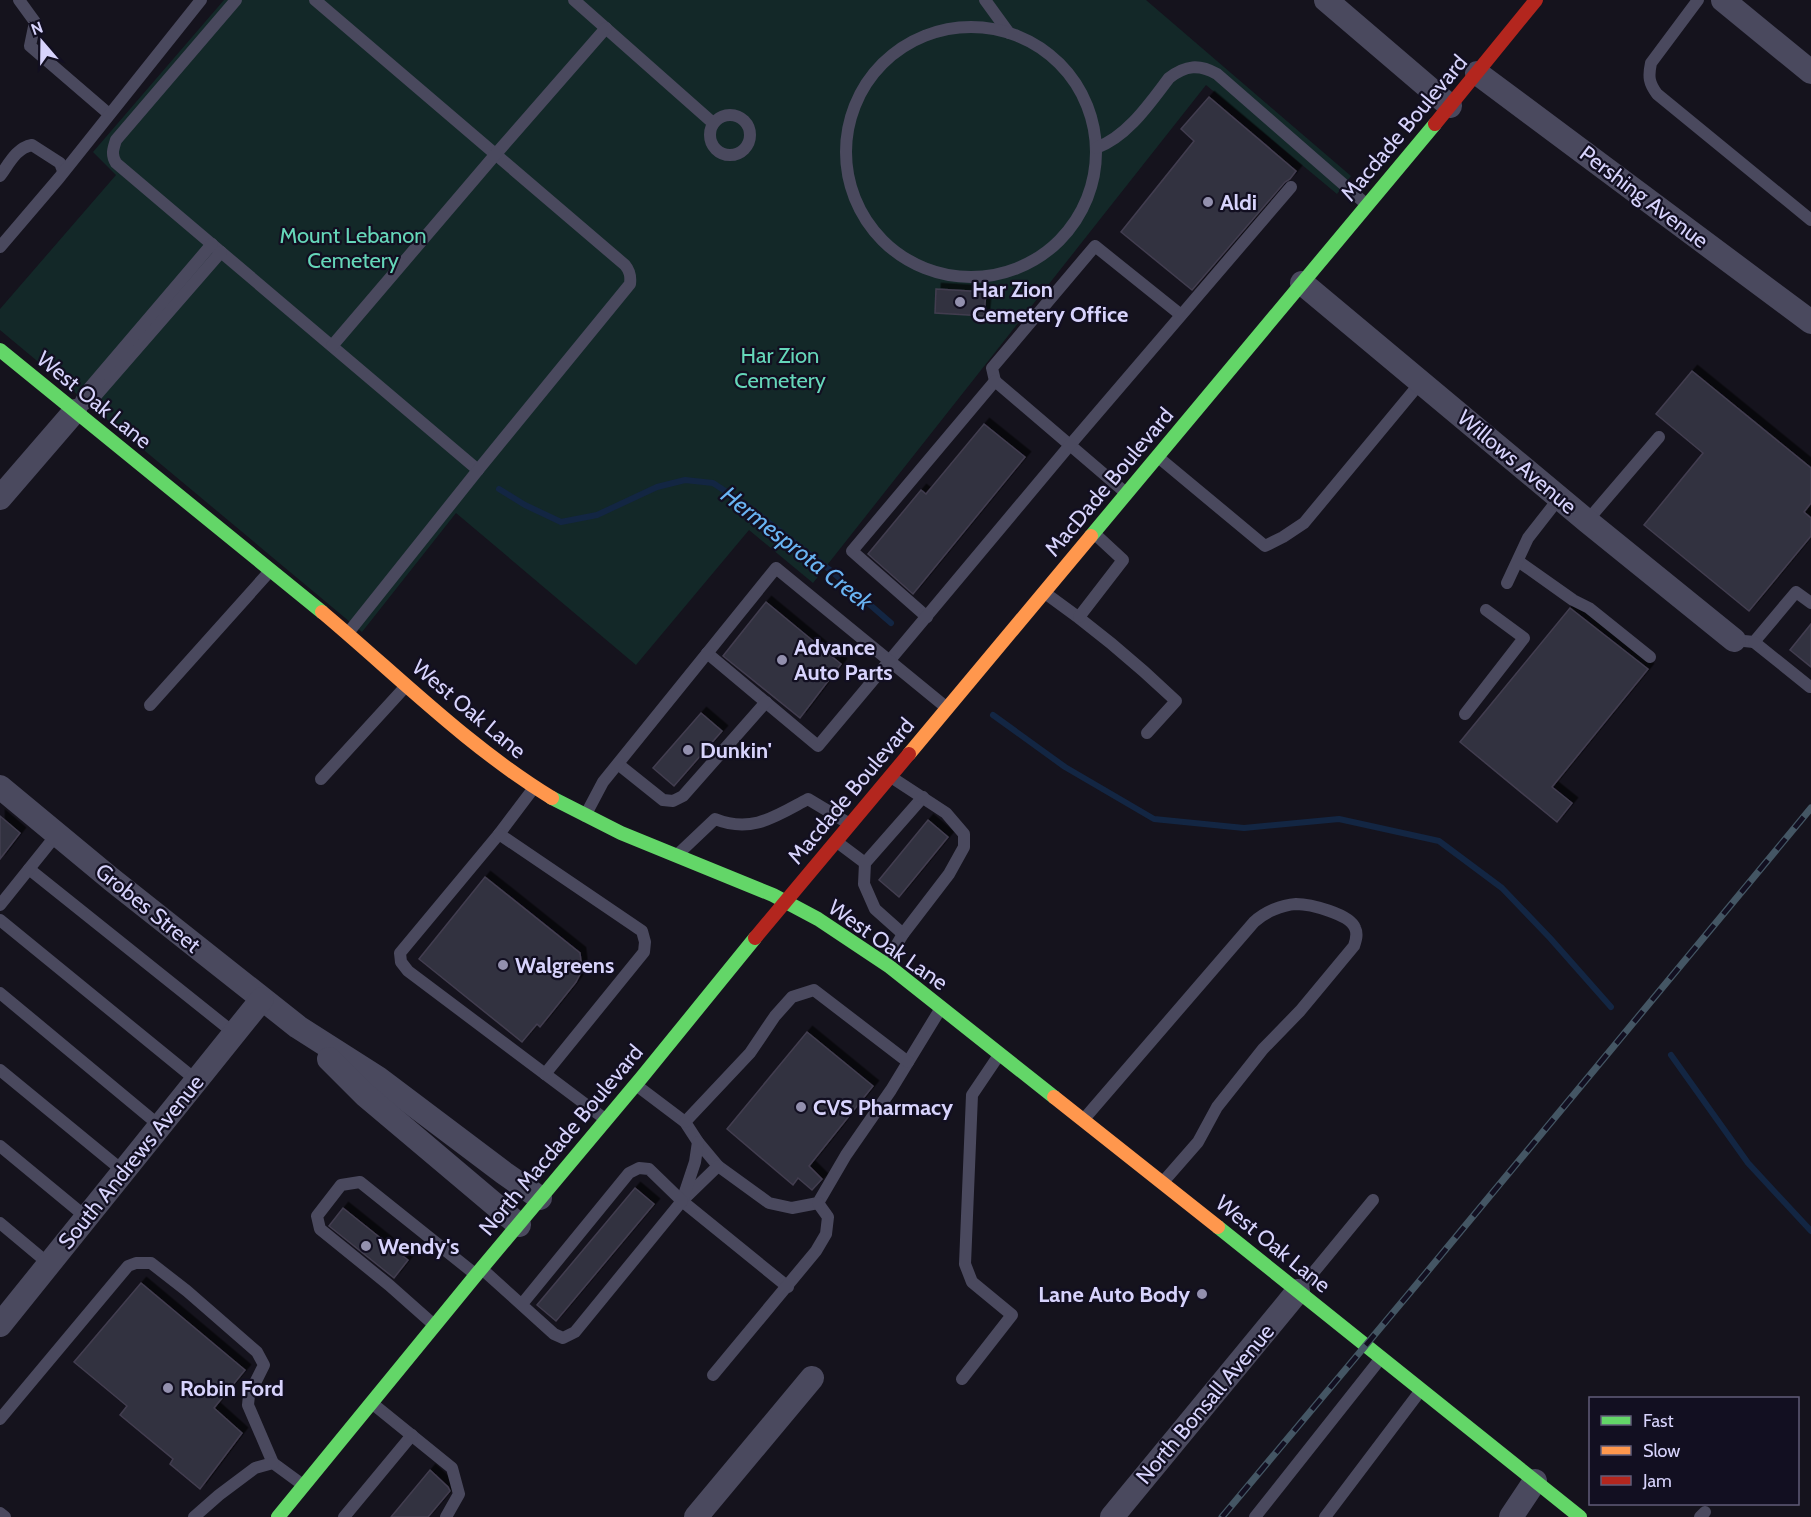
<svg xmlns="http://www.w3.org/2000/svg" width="1811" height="1517" font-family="Cabin,sans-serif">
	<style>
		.green { fill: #132828 }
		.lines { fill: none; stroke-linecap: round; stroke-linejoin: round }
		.stream { stroke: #132643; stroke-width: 6 }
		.building { fill: #33313f; stroke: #423e50; stroke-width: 1.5; filter: url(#shadow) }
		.lane { stroke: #4a495e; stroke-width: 12 }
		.street { stroke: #4a495e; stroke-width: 24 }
		.fast { stroke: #63d668; stroke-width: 14 }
		.slow { stroke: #ff974d; stroke-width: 14 }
		.jam { stroke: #b3261e; stroke-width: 14 }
		.rail-casing { stroke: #445664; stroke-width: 7 }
		.rail { stroke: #120f21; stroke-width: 4.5; stroke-dasharray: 14; stroke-linecap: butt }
		.poi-dot { fill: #9390ae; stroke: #120f21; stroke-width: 2 }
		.labels { text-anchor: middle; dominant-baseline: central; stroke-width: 4.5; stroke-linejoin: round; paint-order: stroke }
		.street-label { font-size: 22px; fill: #d7d3fc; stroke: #120f21 }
		.poi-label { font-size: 22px; font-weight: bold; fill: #d7d3fc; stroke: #120f21; text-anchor: start }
		.park-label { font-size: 22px; fill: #65d6b9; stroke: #120f21 }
		.water-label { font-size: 24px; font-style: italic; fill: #69b4f3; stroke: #120f21 }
	</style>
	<defs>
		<filter id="shadow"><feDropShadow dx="5.5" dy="-5.5" stdDeviation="0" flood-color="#0009"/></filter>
	</defs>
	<rect width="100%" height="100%" fill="#15131d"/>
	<polygon class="green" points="224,0 1146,0 1351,176 1337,194 1206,85 813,583 749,530 636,665 456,513 362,632 0,330 0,309 116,175 93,152"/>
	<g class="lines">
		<g class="stream">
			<polyline points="499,489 525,505 561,522 597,515 657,487 685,480 713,483 745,504 830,570 891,623"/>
			<polyline points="993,715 1065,767 1154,819 1244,828 1339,819 1439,841 1502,888 1550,938 1611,1007"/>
			<polyline points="1671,1055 1748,1163 1811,1231"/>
		</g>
	</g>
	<g class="building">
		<polygon points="1209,97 1296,171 1290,179 1285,182 1192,290 1121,232 1194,141 1181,129"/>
		<polygon points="936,289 986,292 984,316 935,313"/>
		<polygon points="1692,371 1811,468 1811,503 1804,512 1811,518 1811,536 1749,611 1644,525 1703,453 1656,414"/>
		<polygon points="984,424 1025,457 913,594 868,554 921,490 926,494"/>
		<polygon points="766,602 841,664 800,718 723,656"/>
		<polygon points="1570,608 1648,669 1552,787 1572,803 1557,822 1460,742"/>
		<polygon points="1811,624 1811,667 1790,650"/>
		<polygon points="701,713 722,731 674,786 653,768"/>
		<polygon points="0,816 20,833 0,859"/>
		<polygon points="928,820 948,837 899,897 879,880"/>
		<polygon points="485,877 580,953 582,970 576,982 540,1027 537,1024 522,1042 419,959"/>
		<polygon points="807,1032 873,1086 809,1166 822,1179 812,1190 798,1178 793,1185 727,1129"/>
		<polygon points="635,1188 654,1204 556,1321 537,1305"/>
		<polygon points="343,1208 408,1260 394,1278 329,1226"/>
		<polygon points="141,1283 245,1370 214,1408 242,1433 200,1489 170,1464 173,1459 120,1415 127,1406 74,1362"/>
		<polygon points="430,1470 448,1487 450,1491 428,1517 391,1517"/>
	</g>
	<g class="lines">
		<g class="lane">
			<polyline points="19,0 35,22 30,46 109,114"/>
			<path d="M236 0 116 140C113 149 111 155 116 163L478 470"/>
			<path d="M315 0 625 265C630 271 631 276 630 284L478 470 348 633"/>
			<polyline points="574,0 713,123"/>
			<polyline points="985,0 1009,33"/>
			<path d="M1698 0 1651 63C1648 77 1649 83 1657 94L1811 220"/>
			<circle cx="971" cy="152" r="125"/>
			<circle cx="730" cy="135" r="20"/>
			<path d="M1096 148C1127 137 1150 103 1169 78 1186 65 1199 64 1217 74L1366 204"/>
			<path d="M0 176C9 164 16 148 32 145L60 163 63 171"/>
			<polyline points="0,247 59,178 201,0"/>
			<polyline points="332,346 495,155 606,28"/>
			<polyline points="995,381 992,368 1095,246 1181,315"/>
			<polyline points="76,410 93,399 221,252"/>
			<polyline points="76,410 85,393 212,244"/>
			<polyline points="1158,457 1265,546 1283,537 1304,523 1421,382"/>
			<polyline points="1587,521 1659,437"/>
			<polyline points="1518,561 1573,600 1589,608 1650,657"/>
			<polyline points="1507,583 1528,538 1560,497"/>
			<path d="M1045 593C1092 626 1135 662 1176 701L1147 733"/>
			<polyline points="927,617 852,551 995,381 1126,493"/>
			<polyline points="1079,617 1123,560 1096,535"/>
			<polyline points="1734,640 1754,642 1796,592 1811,603"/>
			<polyline points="1754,642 1810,687"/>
			<polyline points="707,653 818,746 1070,445 1291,187"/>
			<polyline points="150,705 270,571"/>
			<polyline points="1465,714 1524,638 1486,610"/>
			<polyline points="618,764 663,800 673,801 683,796 766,702"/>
			<polyline points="321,779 406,686"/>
			<polyline points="533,789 499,834 400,953 401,962 408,971 605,1119"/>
			<polyline points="585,816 603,782 776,568 947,708"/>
			<polyline points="499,834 642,931 645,942 644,952 545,1074"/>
			<polyline points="837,842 865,863"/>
			<path d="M677 855 715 819C752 834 776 816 808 799L848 823"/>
			<polyline points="29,869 234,1033"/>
			<polyline points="0,905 57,834"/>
			<polyline points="0,920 196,1080"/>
			<polyline points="903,934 875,909 864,884 865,863 923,797"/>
			<polyline points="886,963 903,934 949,874 964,847 964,834 946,813 891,777"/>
			<polyline points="0,993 160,1126"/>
			<polyline points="0,1070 123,1171"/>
			<polyline points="636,1085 685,1122 698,1142 718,1166 769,1203 792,1208 818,1203 846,1155 891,1090 941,1008"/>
			<path d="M1084 1119 1254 922C1265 912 1281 905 1296 904 1310 904 1350 914 1355 928 1358 934 1356 940 1354 946L1300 1011 1263 1049 1217 1107 1198 1142 1163 1182"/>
			<polyline points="685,1122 750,1053 775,1016 792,997 814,990 908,1062"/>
			<polyline points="0,1146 86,1217"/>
			<polyline points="685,1198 718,1166"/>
			<polyline points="682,1201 788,1287"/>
			<polyline points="682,1201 695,1162 698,1142"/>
			<polyline points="0,1223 49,1264"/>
			<polyline points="482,1269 554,1334 563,1338 575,1332 682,1201 649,1169 639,1168 629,1173 522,1304"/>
			<polyline points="1299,1290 1373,1200"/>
			<polyline points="433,1324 389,1285 320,1229 317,1216 341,1185 360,1182 475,1274"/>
			<polyline points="713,1375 816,1251 826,1234 828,1217 818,1203"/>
			<polyline points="962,1379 1012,1315 972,1282 965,1264 972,1095 999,1055"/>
			<polyline points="373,1404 452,1468 459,1494 446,1517"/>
			<polyline points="0,1419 128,1266 136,1263 151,1263 187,1291 257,1352 264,1365 249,1395 248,1405 273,1463 303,1485"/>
			<polyline points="0,1513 5,1517"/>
			<polyline points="194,1517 219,1495 255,1468 273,1463"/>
			<polyline points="344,1517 412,1435"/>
			<polyline points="1255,1517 1381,1358"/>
			<polyline points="1325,1517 1421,1390"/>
			<polyline points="1700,1517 1705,1512"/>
		</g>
		<g class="street">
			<polyline points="1326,0 1450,106"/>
			<polyline points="1723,0 1811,72"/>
			<polyline points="1477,73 1811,322"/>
			<polyline points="1302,283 1587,521 1734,640"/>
			<polyline points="0,498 75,411"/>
			<polyline points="0,787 111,879 298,1027 378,1078 504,1173 540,1198"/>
			<polyline points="329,1059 365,1095 519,1225"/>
			<polyline points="0,1325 262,999"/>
			<polyline points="696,1517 812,1378"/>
			<polyline points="1112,1517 1298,1291"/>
			<polyline points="1511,1517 1535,1481"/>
		</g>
		<g class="fast">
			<polyline points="0,350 322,612"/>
			<polyline points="1091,536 1435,124"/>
			<polyline points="552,798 621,833 773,895 818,919 890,967 1054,1097"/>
			<polyline points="1218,1227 1580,1517"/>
			<polyline points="278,1517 476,1275 642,1077 755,938"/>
		</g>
		<g class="slow">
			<path d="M322 612C397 675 467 746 552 798"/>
			<polyline points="909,754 1091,536"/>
			<polyline points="1054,1097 1218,1227"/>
		</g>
		<g class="jam">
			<polyline points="1435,124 1536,0"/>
			<polyline points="755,938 909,754"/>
		</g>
		<defs>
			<polyline id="rail" points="1222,1517 1417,1284 1811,808"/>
		</defs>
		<use href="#rail" class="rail-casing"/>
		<use href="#rail" class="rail"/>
	</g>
	<g class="poi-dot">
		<circle cx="1208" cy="202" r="6"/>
		<circle cx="960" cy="302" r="6"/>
		<circle cx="782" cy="660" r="6"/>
		<circle cx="688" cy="750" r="6"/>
		<circle cx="503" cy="965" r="6"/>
		<circle cx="801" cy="1107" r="6"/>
		<circle cx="366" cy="1246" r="6"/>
		<circle cx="1202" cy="1294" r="6"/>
		<circle cx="168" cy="1388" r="6"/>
	</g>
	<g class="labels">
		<g class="street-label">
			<text transform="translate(1404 128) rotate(-50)">Macdade Boulevard</text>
			<text transform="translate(1644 197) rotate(37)">Pershing Avenue</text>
			<text transform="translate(94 400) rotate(39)">West Oak Lane</text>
			<text transform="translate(1517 462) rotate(40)">Willows Avenue</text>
			<text transform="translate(1109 482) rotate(-50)">MacDade Boulevard</text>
			<text transform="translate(469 709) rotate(40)">West Oak Lane</text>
			<text transform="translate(851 791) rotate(-50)">Macdade Boulevard</text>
			<text transform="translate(148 908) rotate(39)">Grobes Street</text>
			<text transform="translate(888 945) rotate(35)">West Oak Lane</text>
			<text transform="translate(561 1140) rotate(-50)">North Macdade Boulevard</text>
			<text transform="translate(131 1162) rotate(-51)">South Andrews Avenue</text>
			<text transform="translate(1273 1244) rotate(39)">West Oak Lane</text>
			<text transform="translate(1205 1404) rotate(-50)">North Bonsall Avenue</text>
		</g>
		<g class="poi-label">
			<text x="1220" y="202">Aldi</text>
			<text x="972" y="289">Har Zion<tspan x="972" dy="25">Cemetery Office</tspan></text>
			<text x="794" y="647">Advance<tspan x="794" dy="25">Auto Parts</tspan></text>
			<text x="700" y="750">Dunkin'</text>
			<text x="515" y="965">Walgreens</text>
			<text x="813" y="1107">CVS Pharmacy</text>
			<text x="378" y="1246">Wendy's</text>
			<text x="1190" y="1294" text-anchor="end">Lane Auto Body</text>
			<text x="180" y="1388">Robin Ford</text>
		</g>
		<g class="park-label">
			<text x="353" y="235">Mount Lebanon<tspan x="353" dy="25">Cemetery</tspan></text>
			<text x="780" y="355">Har Zion<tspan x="780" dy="25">Cemetery</tspan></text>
		</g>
		<g class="water-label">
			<text transform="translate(797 548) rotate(38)">Hermesprota Creek</text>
		</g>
	</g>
	<rect x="1589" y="1397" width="210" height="108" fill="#120f21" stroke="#615d79" stroke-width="1.5"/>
	<rect x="1601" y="1416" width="30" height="9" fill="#63d668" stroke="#615d79" stroke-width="1.5"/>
	<text x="1643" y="1427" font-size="18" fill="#d7d3fc">Fast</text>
	<rect x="1601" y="1446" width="30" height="9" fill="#ff974d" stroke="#615d79" stroke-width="1.5"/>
	<text x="1643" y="1457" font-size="18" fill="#d7d3fc">Slow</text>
	<rect x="1601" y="1476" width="30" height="9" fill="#b3261e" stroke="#615d79" stroke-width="1.5"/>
	<text x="1643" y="1487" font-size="18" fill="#d7d3fc">Jam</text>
	<g transform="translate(42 42) rotate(340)" stroke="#120f21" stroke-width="4.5" paint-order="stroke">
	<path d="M0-4.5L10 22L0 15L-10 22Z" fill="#d7d3fc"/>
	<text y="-9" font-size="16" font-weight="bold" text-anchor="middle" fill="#d7d3fc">N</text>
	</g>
</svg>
